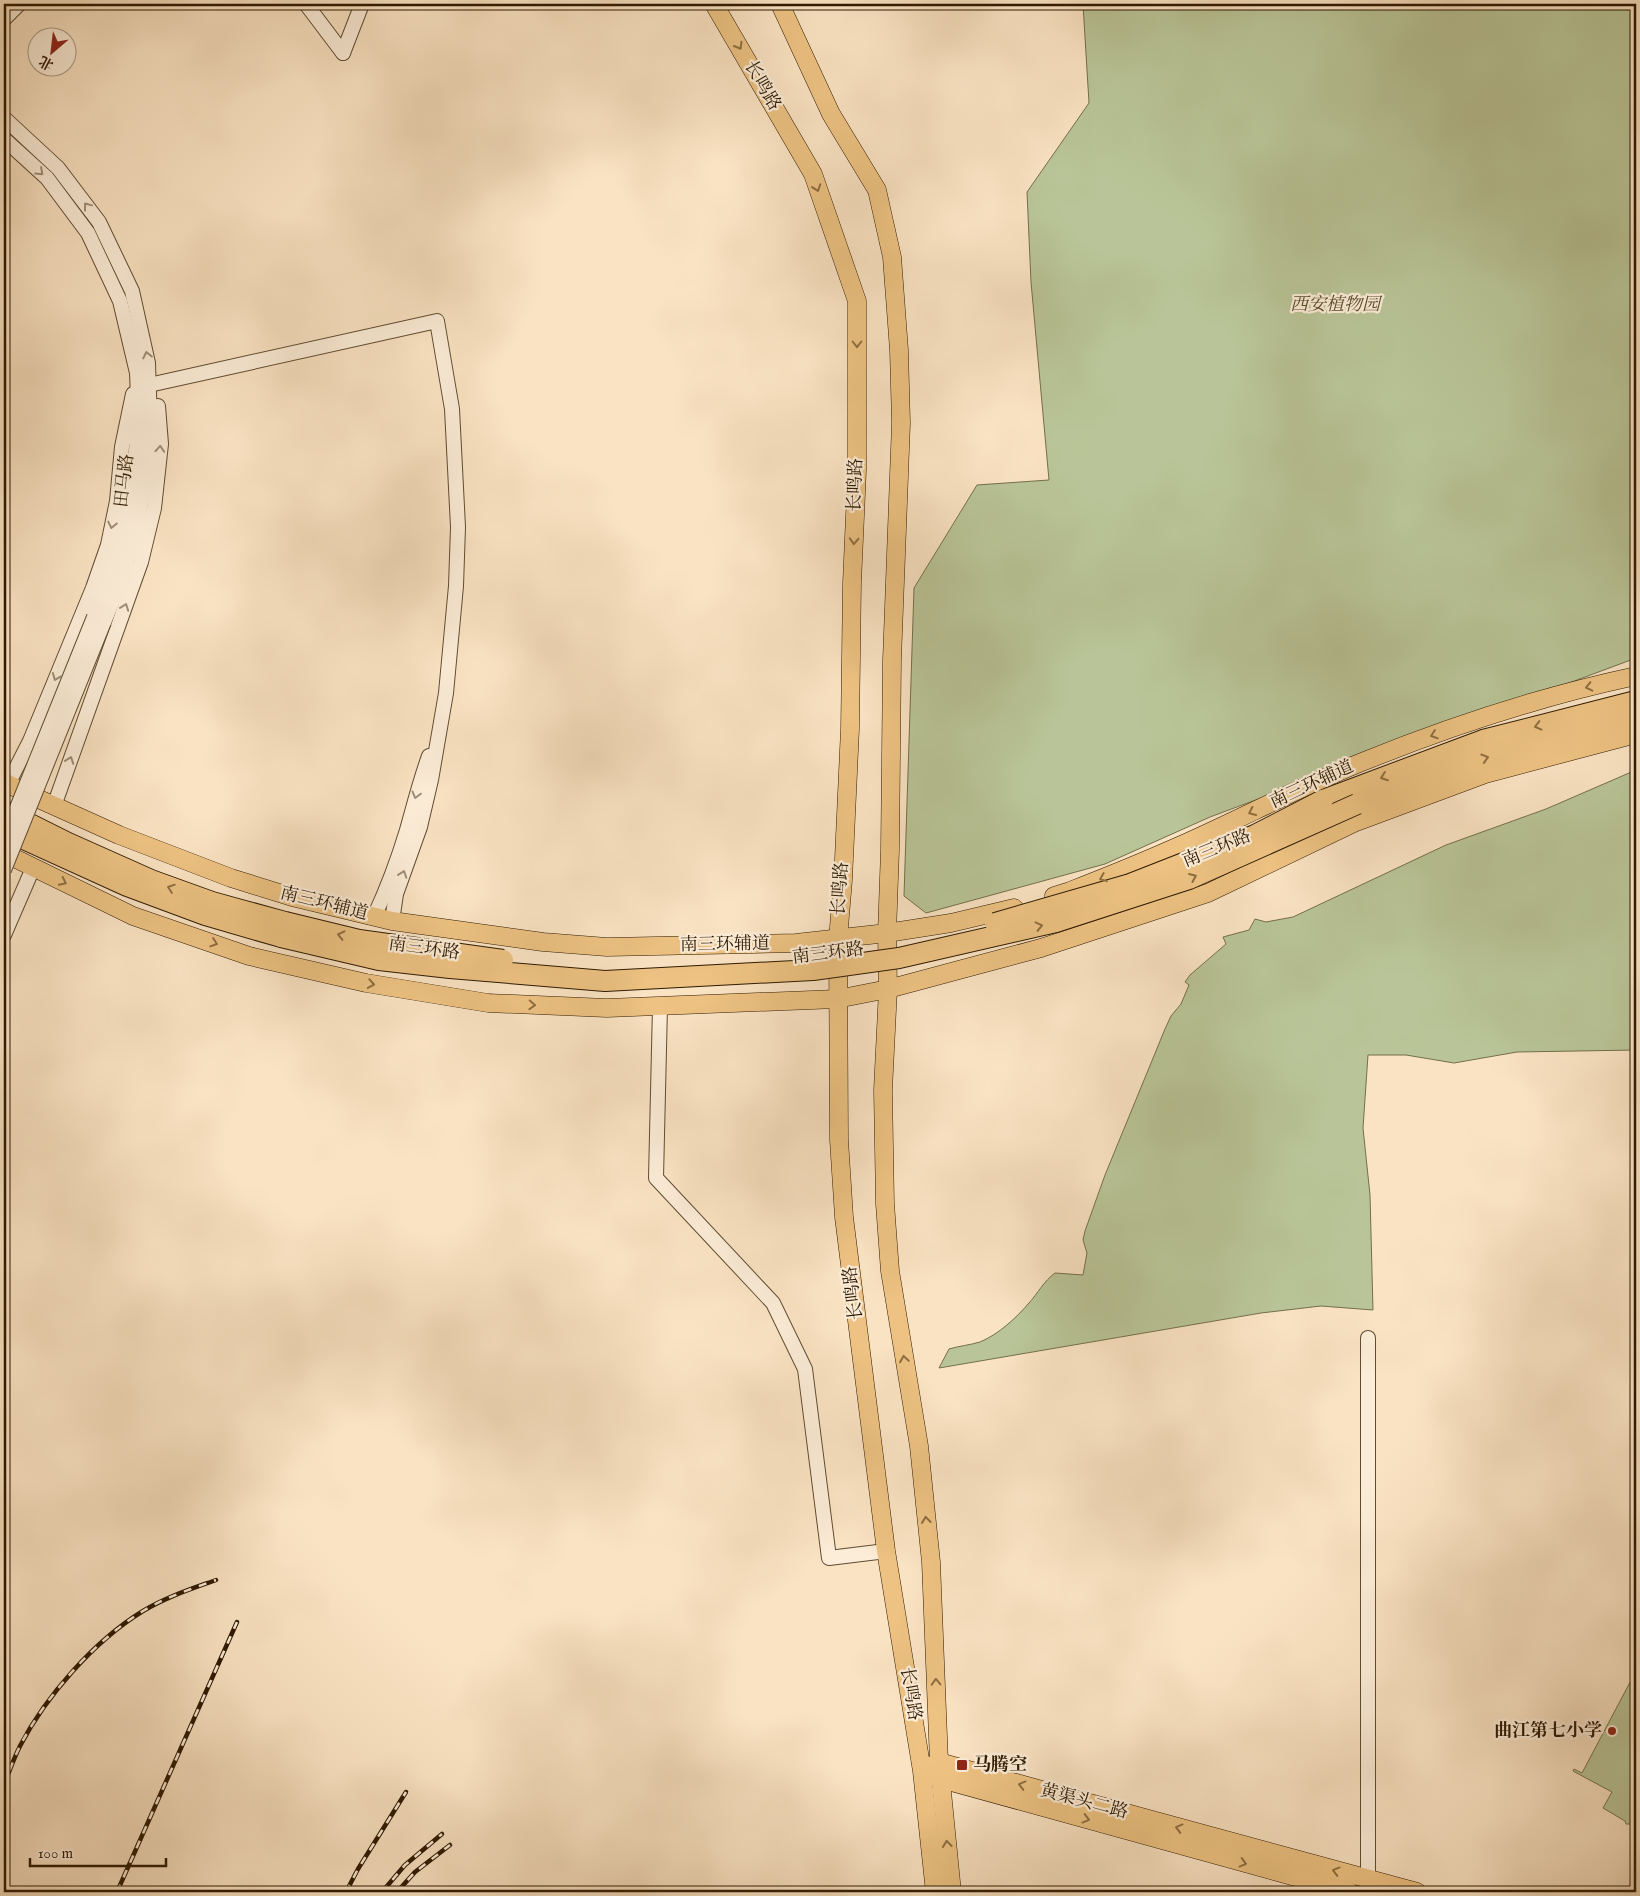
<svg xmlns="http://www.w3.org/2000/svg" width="1640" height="1896" font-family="'IM FELL English','Noto Serif SC',serif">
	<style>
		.green { fill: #b9c598; stroke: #736f4c }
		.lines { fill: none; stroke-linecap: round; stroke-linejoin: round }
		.minor-casing { stroke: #604c31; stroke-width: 16 }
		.major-casing { stroke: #2d1900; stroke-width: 19 }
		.highway-casing { stroke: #2d1900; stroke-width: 22 }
		.minor { stroke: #fcedd8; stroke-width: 14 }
		.major { stroke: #edc282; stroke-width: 18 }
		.highway { stroke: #edc282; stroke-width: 20 }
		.rail-casing { stroke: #2d1900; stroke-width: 4.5 }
		.rail { stroke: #fcedd8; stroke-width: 2.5; stroke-dasharray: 8; stroke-linecap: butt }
		.minor-bridge-casing { stroke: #604c31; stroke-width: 16; stroke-linecap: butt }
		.highway-bridge-casing { stroke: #2d1900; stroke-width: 22; stroke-linecap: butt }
		.minor-bridge { stroke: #fcedd8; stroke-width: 14 }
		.highway-bridge { stroke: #edc282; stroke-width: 20 }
		.oneway { stroke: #8d6e41 }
		.oneway2 { stroke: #9f8e77 }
		.poi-dot { fill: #8f2418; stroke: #fcedd8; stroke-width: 2 }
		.labels { text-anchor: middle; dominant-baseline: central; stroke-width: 4.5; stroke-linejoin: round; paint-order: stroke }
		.street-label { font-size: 18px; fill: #2d1900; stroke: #fcedd8 }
		.park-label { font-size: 18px; font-style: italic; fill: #574d2e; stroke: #fcedd8 }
		.poi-label { font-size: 18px; font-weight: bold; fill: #2d1900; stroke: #fcedd8; text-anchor: end }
	</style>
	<rect width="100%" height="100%" fill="#fae3c3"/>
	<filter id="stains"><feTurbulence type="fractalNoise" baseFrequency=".004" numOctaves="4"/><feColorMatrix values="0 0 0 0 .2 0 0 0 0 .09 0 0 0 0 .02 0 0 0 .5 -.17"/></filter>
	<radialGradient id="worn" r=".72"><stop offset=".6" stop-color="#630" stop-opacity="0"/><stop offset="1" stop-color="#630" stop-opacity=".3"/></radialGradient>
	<g class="green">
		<polygon points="1083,4 1451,4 1457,5 1460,4 1636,4 1636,658 1210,817 1105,864 926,913 904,896 914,588 977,485 1049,480 1031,282 1027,192 1089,103"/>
		<path d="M1636 770V1050L1517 1052 1454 1063 1406 1055H1368L1363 1128 1370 1195 1373 1310 1321 1306 1261 1313 939 1368 949 1349C959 1346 970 1345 980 1342 999 1334 1016 1318 1029 1303 1038 1293 1044 1281 1055 1273L1083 1275 1087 1253 1083 1240 1085 1231 1105 1175 1165 1029 1171 1016 1181 1004 1189 985 1185 982 1190 975 1226 944 1223 937 1249 930 1255 919 1266 922 1293 917 1446 845 1546 809Z"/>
		<polygon points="1636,1671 1636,1824 1626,1824 1625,1821 1603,1808 1612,1792 1573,1771 1574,1769 1582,1773"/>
	</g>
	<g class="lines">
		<defs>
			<g id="minor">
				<polyline points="306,4 343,53"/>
				<polyline points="4,19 19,4"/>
				<polyline points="343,53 362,4"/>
				<polyline points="4,118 58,168 99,222 132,291 148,363 150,421 145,477 136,534 118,588 104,622"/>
				<polyline points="4,139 47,178 88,233 120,301 137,373 139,421 132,488 122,542 94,617"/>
				<polyline points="149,385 437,321 452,409 458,527 456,586 446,693 431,780 420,827 396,894 392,921"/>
				<polyline points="8,784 30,741 93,588 108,545 117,501 122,447 133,394"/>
				<polyline points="54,806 141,562 154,508 161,444 158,406"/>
				<path d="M374 917C387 889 398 860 407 830 414 805 420 781 429 756"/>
				<polyline points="4,935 33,868"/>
				<polyline points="660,1006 656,1178 773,1303 805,1369 829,1558 886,1551"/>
				<polyline points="1368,1338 1368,1892"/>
			</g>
			<g id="major">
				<polyline points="714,4 813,174 857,301 857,471 852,583 850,729 843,880 838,939 839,1140 844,1217 886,1551 922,1771 935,1892"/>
				<polyline points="780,4 831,114 877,190 892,257 899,350 901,423 892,660 890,850 887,933 888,989 883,1090 885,1204 890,1271 919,1446 931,1562 939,1762 952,1892"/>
				<polyline points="4,782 30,795 119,835 231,878 292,897 392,921 543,942 607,947 796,943 887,933 951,923 1014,908"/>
				<polyline points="4,853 133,916 249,956 366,983 488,1003 607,1008 837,999 888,989 1041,948 1208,893 1356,822 1485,774 1636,734"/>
				<path d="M1054 896 1070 891C1106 877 1143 862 1179 846 1240 819 1300 787 1362 762 1451 726 1542 696 1636 676"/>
				<polyline points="931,1766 939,1762 1417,1892"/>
				<polyline points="932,1775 941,1779 1350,1892"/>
			</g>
			<g id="highway">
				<polyline points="1323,800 1483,740 1636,701"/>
				<polyline points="1357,804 1484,758 1636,718"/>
				<polyline points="4,811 68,843 151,880 212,902 285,922"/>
				<polyline points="4,830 127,886 205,915 281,937"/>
			</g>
		</defs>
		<use href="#minor" class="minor-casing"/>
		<use href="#major" class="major-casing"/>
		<use href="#highway" class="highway-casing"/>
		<use href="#minor" class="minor"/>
		<use href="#major" class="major"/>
		<use href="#highway" class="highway"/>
		<defs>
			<g id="rail">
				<path d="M4 1785C9 1772 14 1758 20 1746 46 1696 94 1641 143 1611 166 1597 191 1589 216 1580"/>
				<polyline points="117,1892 237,1622"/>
				<polyline points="346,1892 358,1869 406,1792"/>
				<polyline points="382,1892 405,1865 442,1834"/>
				<polyline points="397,1892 415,1872 450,1845"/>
			</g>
		</defs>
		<use href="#rail" class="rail-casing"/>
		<use href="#rail" class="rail"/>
		<defs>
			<g id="minor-bridge">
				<polyline points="4,840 94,617"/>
				<polyline points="4,870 104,622"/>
			</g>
			<g id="highway-bridge">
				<polyline points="285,922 359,940 503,960"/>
				<polyline points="995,923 1130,884 1255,835 1323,800"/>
				<polyline points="281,937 379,960 450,968 605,981 813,970 899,958 1056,922 1189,879 1357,804"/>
			</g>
		</defs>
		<use href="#minor-bridge" class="minor-bridge-casing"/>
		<use href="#highway-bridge" class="highway-bridge-casing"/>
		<use href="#minor-bridge" class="minor-bridge"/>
		<use href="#highway-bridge" class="highway-bridge"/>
	</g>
	<defs><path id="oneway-chevron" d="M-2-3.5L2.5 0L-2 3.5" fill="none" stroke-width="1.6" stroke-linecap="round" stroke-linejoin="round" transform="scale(1.25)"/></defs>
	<g class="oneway">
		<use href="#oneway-chevron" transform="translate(739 46) rotate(60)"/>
		<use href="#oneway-chevron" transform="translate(817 188) rotate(71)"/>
		<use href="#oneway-chevron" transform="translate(857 344) rotate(90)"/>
		<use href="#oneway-chevron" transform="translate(854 541) rotate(93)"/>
		<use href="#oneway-chevron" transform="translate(1589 687) rotate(167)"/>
		<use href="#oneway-chevron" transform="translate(1538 726) rotate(166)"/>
		<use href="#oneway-chevron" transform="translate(1434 735) rotate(161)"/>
		<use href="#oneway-chevron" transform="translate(1485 758) rotate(-17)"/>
		<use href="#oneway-chevron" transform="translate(1384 777) rotate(160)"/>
		<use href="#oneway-chevron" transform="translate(1252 812) rotate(155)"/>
		<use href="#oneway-chevron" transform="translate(1193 877) rotate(-23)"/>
		<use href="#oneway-chevron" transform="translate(1103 878) rotate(158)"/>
		<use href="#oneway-chevron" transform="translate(63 882) rotate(26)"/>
		<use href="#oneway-chevron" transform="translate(171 888) rotate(-161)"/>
		<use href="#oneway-chevron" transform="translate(1039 926) rotate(-13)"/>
		<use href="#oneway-chevron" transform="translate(341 935) rotate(-167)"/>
		<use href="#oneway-chevron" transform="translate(214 943) rotate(19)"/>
		<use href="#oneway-chevron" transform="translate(371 984) rotate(10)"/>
		<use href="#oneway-chevron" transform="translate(532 1005) rotate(3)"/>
		<use href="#oneway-chevron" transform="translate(904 1359) rotate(-99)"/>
		<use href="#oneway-chevron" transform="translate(926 1520) rotate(-96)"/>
		<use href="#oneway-chevron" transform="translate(936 1682) rotate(-92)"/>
		<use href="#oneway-chevron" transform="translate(1022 1785) rotate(-165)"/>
		<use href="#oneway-chevron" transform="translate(1086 1819) rotate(15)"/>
		<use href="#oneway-chevron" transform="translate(1179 1828) rotate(-165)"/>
		<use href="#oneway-chevron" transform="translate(947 1844) rotate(-96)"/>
		<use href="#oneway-chevron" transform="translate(1243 1863) rotate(15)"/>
		<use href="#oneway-chevron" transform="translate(1336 1871) rotate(-165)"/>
	</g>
	<g class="oneway2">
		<use href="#oneway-chevron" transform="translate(40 172) rotate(43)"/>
		<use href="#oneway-chevron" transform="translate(87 206) rotate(-127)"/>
		<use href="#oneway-chevron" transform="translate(147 355) rotate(-102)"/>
		<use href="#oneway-chevron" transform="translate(160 449) rotate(-86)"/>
		<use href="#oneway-chevron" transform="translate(112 525) rotate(102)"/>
		<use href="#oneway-chevron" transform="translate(125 607) rotate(-70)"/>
		<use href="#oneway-chevron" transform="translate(56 677) rotate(112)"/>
		<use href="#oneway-chevron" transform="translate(70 760) rotate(-70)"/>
		<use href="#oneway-chevron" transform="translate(416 795) rotate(105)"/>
		<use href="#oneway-chevron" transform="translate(403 874) rotate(-71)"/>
	</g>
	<g class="poi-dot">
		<circle cx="1612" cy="1731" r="5"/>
		<rect x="956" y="1759" width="12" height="12" rx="2.5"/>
	</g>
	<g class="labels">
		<g class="street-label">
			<text transform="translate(762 86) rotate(60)">长鸣路</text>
			<text transform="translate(125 481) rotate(-83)">田马路</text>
			<text transform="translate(856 485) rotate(-88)">长鸣路</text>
			<text transform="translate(1312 785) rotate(-25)">南三环辅道</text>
			<text transform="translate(1217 849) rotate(-22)">南三环路</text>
			<text transform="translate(841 889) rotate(-86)">长鸣路</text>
			<text transform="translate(324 904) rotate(14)">南三环辅道</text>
			<text transform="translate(725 945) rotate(-1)">南三环辅道</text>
			<text transform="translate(424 949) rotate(8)">南三环路</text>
			<text transform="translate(828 954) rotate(-7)">南三环路</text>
			<text transform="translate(854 1293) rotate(-97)">长鸣路</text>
			<text transform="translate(910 1694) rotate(81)">长鸣路</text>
			<text transform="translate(1084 1802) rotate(15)">黄渠头二路</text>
		</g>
		<g class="park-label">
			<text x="1335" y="305">西安植物园</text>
		</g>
		<g class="poi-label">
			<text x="1602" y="1731">曲江第七小学</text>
			<text x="973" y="1765" text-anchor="start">马腾空</text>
		</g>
	</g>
	<rect width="1640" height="1896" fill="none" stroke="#fae3c3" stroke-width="20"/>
	<rect x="5" y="5" width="1630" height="1886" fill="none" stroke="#2d1900" stroke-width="2.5"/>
	<rect x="10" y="10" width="1620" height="1876" fill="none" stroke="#2d1900"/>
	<g transform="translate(52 52) rotate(208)"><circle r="24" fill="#fcedd8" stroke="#a99882"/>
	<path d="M0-4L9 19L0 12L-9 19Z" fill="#8f2418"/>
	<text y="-8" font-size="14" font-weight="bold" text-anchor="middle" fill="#2d1900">北</text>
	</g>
	<path d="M30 1858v8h136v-8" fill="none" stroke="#2d1900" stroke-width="2.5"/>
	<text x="38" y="1858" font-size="15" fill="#2d1900" stroke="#fcedd8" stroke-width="4" paint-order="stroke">100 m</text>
	<rect width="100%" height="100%" filter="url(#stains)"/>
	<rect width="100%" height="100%" fill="url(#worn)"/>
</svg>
